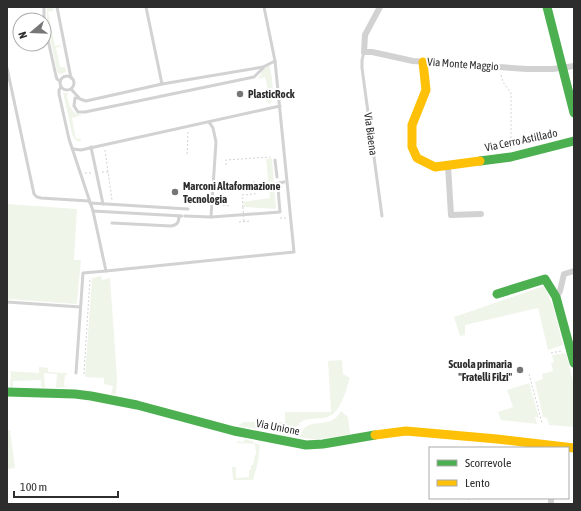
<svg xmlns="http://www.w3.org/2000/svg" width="581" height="511" font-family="'Asap Condensed',sans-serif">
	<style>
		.green { fill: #f0f5ea }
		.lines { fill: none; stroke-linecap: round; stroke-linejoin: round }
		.path { stroke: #d2d2d2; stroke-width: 1; stroke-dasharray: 2 2; stroke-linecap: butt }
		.lane { stroke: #d2d2d2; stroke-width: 3 }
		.street { stroke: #d2d2d2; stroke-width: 6 }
		.fast { stroke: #4caf50; stroke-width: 9 }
		.slow { stroke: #ffc107; stroke-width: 9 }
		.path-bridge { stroke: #d2d2d2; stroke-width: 1; stroke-dasharray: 2 2; stroke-linecap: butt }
		.lane-bridge { stroke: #d2d2d2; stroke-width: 3 }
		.poi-dot { fill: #767676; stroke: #fff; stroke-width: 1.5 }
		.labels { text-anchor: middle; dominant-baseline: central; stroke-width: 4; stroke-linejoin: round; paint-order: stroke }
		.street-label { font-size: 11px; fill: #2d2d2d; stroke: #fff }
		.poi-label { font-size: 11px; font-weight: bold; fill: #2d2d2d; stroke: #fff; text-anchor: start }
	</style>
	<rect width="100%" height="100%" fill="#fff"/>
	<g class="green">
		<polygon points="47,7 53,7 54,10 48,12 55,46 61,45 61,46 56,48 60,67 65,67 66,71 65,73 59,74 57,71 47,23"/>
		<path d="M264 65H269C272 74 275 95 271 103L269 104 265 100 270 98 265 77 257 79 260 76Z"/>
		<path d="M63 92 68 94 67 96C69 105 72 115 83 115L72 118 76 139 81 138 80 142 75 140 72 134Z"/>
		<polygon points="272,158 276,209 244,207 243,202 270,198 266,159"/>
		<polygon points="7,204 77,209 74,260 81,260 77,302 76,304 7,299"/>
		<polygon points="101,276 102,280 110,278 117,378 116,395 111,394 113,386 104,384 104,378 85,377 92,278"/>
		<polygon points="544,286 553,306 563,345 548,350 538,308 465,325 465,335 460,336 454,317"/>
		<polygon points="566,353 574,385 574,427 549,425 547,418 543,417 535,382 543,379 542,374 553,371 551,363 554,362 552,355"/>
		<path d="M342 360 343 374 350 378C345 392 341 416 323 418 316 419 307 418 301 422 296 425 295 433 289 436L270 431 238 426 243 422H285V412H331L328 361Z"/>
		<polygon points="39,367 48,368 48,372 67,373 67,375 65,375 64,386 67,387 56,388 57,374 44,373 45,388 41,387 41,380 13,381 13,387 10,387 11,372 7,371 39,373"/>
		<polygon points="529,383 539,418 535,417 537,424 501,420 498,412 513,407 507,390"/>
		<path d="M341 411 348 417 350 434C335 436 315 442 300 437 306 413 329 433 341 411Z"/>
		<polygon points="7,430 10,430 15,468 7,469"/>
		<polygon points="244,439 253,441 254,443 260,445 258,462 253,480 233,480 232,467 236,467 236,478 249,477 249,470 251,470 251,465 253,465 256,452 255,444 237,443 237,441 243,442"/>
	</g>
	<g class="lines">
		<g class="path">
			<polyline points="501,75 503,82 511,93 511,149"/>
			<polyline points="105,150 112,200"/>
			<polyline points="187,154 188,132"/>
			<polyline points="226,165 226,160 270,157"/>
			<polyline points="102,172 108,172"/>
			<polyline points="85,173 91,173"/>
			<polyline points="243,207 242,195 255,194 254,181"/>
			<polyline points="280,218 286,218"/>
			<polyline points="239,222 251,221"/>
			<polyline points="551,353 561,351"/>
			<polyline points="84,374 90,278"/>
			<polyline points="529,374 542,423"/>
			<polyline points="469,498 469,501"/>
		</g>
		<g class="lane">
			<polyline points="57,7 71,78"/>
			<polyline points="146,7 162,84"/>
			<polyline points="44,20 44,7"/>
			<polyline points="44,22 56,76 57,79 60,81"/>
			<polyline points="364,52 362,60 362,68 382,216"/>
			<polyline points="7,68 34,194 37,197 41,198 89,201"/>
			<circle cx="67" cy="83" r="7"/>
			<polyline points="61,87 59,90 59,94 69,139 93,211 106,271 294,252 275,61 264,7"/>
			<polyline points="71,89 80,99 86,101 162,84 263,67 275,61"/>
			<polyline points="78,98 75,98 74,106 78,112 85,112 254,77 263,68"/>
			<polyline points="91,147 103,204"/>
			<polyline points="73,149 81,150 280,106"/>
			<polyline points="275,160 277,177"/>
			<polyline points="90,203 188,209"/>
			<polyline points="93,211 182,216"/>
			<polyline points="185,216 211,217 216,142 213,128 209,122"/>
			<polyline points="211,217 280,212 278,188"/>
			<path d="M112 223 171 226C177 225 179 223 179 216"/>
			<polyline points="7,302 80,307"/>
			<polyline points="76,373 83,273 106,271"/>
		</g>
		<g class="street">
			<polyline points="380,7 365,35 364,52 372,52 413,61 527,69 553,69 574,66"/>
			<polyline points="448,166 451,215 481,214"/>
			<polyline points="556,297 560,291 564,274 574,271"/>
			<polyline points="551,498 551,504"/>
		</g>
		<g class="fast">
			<polyline points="547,7 574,113"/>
			<polyline points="480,161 511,157 574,141"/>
			<polyline points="497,294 545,279 556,297 574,363"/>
			<polyline points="7,392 75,394 91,396 137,405 234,431 306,445 323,444 375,435"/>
		</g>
		<g class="slow">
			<polyline points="423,62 426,90 412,125 412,147 417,158 435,167 480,161"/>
			<polyline points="375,435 406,431 497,439 574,448"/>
		</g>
		<g class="path-bridge">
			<polyline points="207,203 230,206"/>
			<polyline points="243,207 244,222"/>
		</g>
		<polyline class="lane-bridge" points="274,184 284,182"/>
	</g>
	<g class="poi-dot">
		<circle cx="240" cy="94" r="4"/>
		<circle cx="175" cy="192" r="4"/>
		<circle cx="520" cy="370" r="4"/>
	</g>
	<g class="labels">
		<g class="street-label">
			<text transform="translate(463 64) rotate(4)">Via Monte Maggio</text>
			<text transform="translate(371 134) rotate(82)">Via Biaena</text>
			<text transform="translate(521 140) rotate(-12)">Via Cerro Astillado</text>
			<text transform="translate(278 427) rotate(11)">Via Unione</text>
		</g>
		<g class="poi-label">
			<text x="248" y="94">PlasticRock</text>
			<text x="183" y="186">Marconi Altaformazione<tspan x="183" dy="13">Tecnologia</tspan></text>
			<text x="512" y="364" text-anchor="end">Scuola primaria<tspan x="512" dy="13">"Fratelli Filzi"</tspan></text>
		</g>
	</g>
	<rect width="581" height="511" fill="none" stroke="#2d2d2d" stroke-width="16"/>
	<rect x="429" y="447" width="140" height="52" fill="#ffffff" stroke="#ababab"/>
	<rect x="437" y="460" width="20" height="6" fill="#4caf50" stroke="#ababab"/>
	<text x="465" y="467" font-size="12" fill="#2d2d2d">Scorrevole</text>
	<rect x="437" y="480" width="20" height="6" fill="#ffc107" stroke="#ababab"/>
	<text x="465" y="487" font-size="12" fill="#2d2d2d">Lento</text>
	<g transform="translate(32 32) rotate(251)"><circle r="19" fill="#ffffff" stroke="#ababab"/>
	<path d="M0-3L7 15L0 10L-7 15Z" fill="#767676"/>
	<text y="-6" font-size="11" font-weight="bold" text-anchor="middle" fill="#2d2d2d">N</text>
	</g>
	<path d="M14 491v6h104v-6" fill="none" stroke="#2d2d2d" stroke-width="2"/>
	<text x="20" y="491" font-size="12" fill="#2d2d2d" stroke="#ffffff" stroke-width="3" paint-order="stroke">100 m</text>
</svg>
